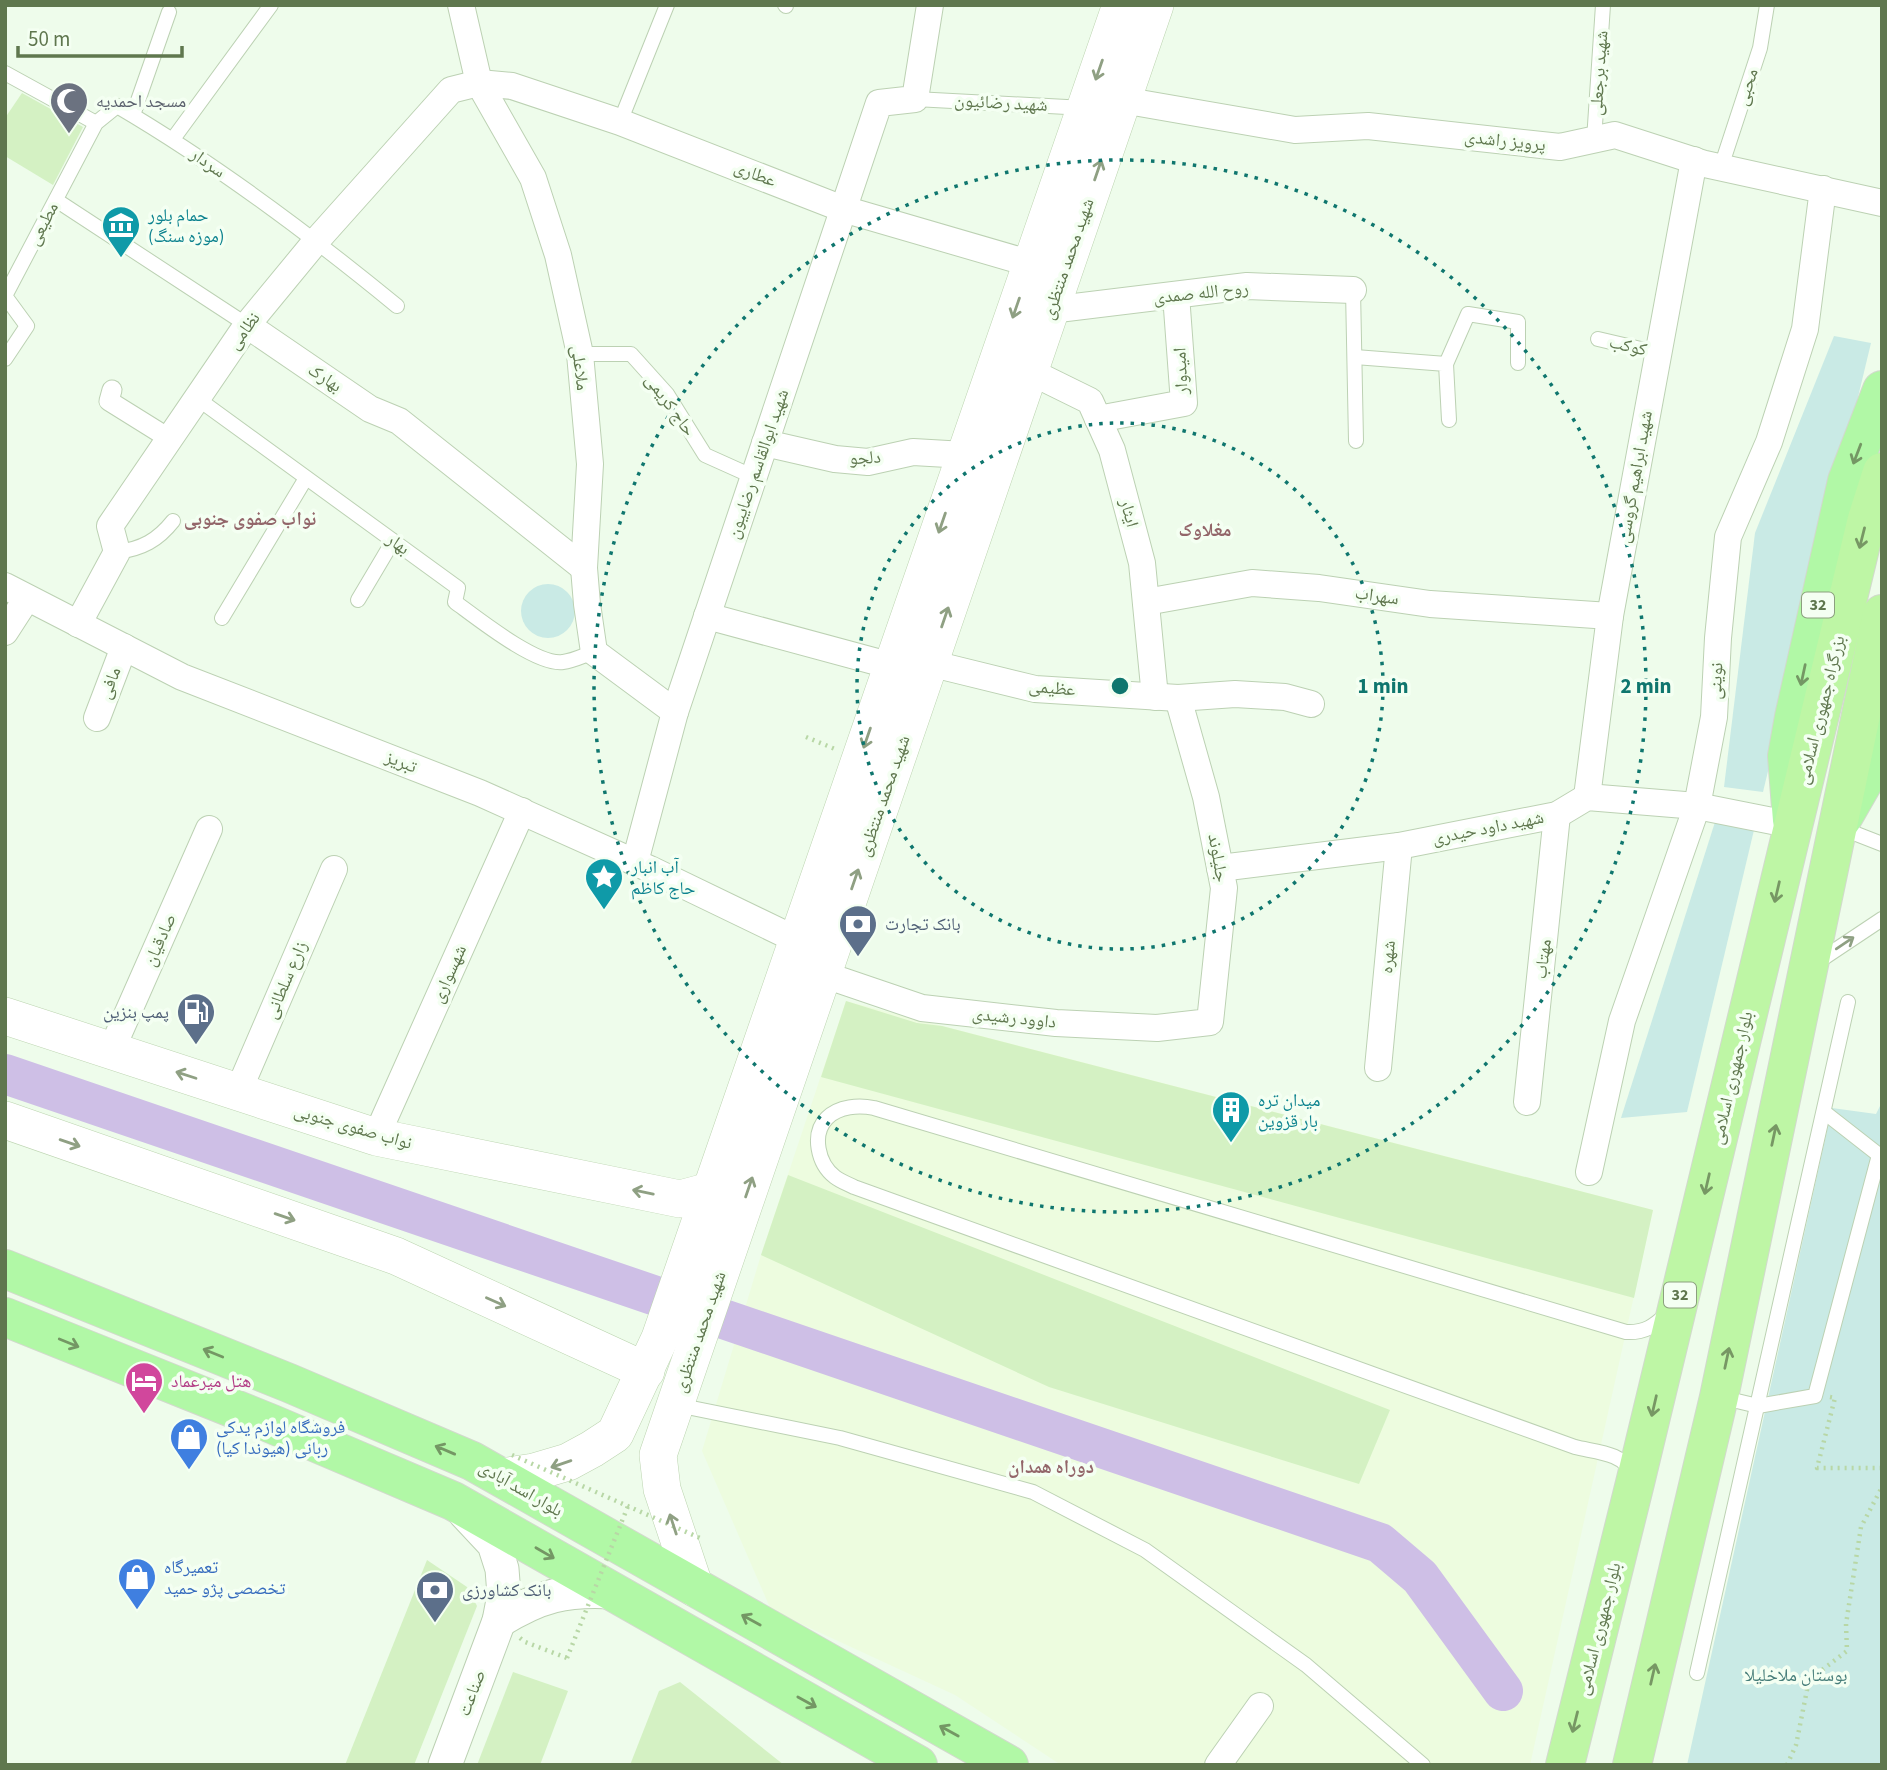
<svg xmlns="http://www.w3.org/2000/svg" width="1887" height="1770" font-family="'Source Sans 3','Noto Naskh Arabic',sans-serif">
	<style>
		.commercial { fill: #edfcdf }
		.green { fill: #c9eae5 }
		.lines { fill: none; stroke-linecap: round; stroke-linejoin: round }
		.river { stroke: #cebfe6; stroke-width: 40 }
		.building { fill: #d4f1c3 }
		.service-casing { stroke: #bcd1b3; stroke-width: 16 }
		.pedestrian-casing { stroke: #bcd1b3; stroke-width: 21 }
		.minor-casing { stroke: #bcd1b3; stroke-width: 28 }
		.tertiary-casing { stroke: #bcd1b3; stroke-width: 35 }
		.secondary-casing { stroke: #bcd4b0; stroke-width: 38 }
		.primary-casing { stroke: #d2d9cd; stroke-width: 40 }
		.trunk-casing { stroke: #d2d9cd; stroke-width: 40 }
		.path { stroke: #b8d7a6; stroke-width: 4.5; stroke-dasharray: 2 5; stroke-linecap: butt }
		.service { stroke: #fff; stroke-width: 14 }
		.pedestrian { stroke: #fff; stroke-width: 19 }
		.minor { stroke: #fff; stroke-width: 26 }
		.tertiary { stroke: #fff; stroke-width: 33 }
		.secondary { stroke: #fff; stroke-width: 37 }
		.primary { stroke: #b1f8a6; stroke-width: 38 }
		.trunk { stroke: #bef6a5; stroke-width: 38 }
		.path-bridge { stroke: #b8d7a6; stroke-width: 4.5; stroke-dasharray: 2 5; stroke-linecap: butt }
		.oneway { stroke: #8fa083 }
		.oneway2 { stroke: #749764 }
		.oneway3 { stroke: #779764 }
		.ring { fill: none; stroke: #0f766e; stroke-width: 3.5; stroke-dasharray: 3.5 7 }
		.labels { text-anchor: middle; dominant-baseline: central; stroke-width: 7; stroke-linejoin: round; paint-order: stroke }
		.shield { fill: #f4fff2; stroke: #8ca07f; stroke-width: 2 }
		.shield-label { font-size: 16px; font-weight: bold; fill: #5f774e }
		.street-label { font-size: 18px; fill: #5f774e; stroke: #f4fff2 }
		.worship-label { font-size: 18px; fill: #5b616d; stroke: #f4fff2; text-anchor: start }
		.culture-label { font-size: 18px; fill: #0d838f; stroke: #f4fff2; text-anchor: start }
		.service-label { font-size: 18px; fill: #4e5e75; stroke: #f4fff2; text-anchor: start }
		.hotel-label { font-size: 18px; fill: #b23c85; stroke: #f4fff2; text-anchor: start }
		.shop-label { font-size: 18px; fill: #366cbe; stroke: #f4fff2; text-anchor: start }
		.park-label { font-size: 18px; fill: #467d79; stroke: #f4fff2 }
		.neighbourhood-label { font-size: 19px; font-weight: bold; fill: #93666a; stroke: #f4fff2 }
		.centre { fill: #0f766e; stroke: #f4fff2; stroke-width: 3.5 }
		.ring-label { font-size: 21px; text-anchor: middle; font-weight: bold; fill: #0f766e; stroke: #f4fff2; stroke-width: 7; stroke-linejoin: round; paint-order: stroke }
	</style>
	<rect width="100%" height="100%" fill="#eefceb"/>
	<polygon class="commercial" points="846,1001 1653,1210 1530,1765 1061,1765 955,1695 771,1610 702,1451 761,1255"/>
	<g class="green">
		<polygon points="1834,336 1871,343 1763,792 1724,787 1755,533"/>
		<circle cx="548" cy="611" r="27"/>
		<polygon points="1715,822 1754,830 1687,1112 1621,1118"/>
		<polygon points="1882,1102 1882,1765 1687,1765 1832,1108 1876,1114"/>
	</g>
	<g class="lines">
		<polyline class="river" points="5,1074 1380,1543 1420,1577 1503,1691"/>
	</g>
	<g class="building">
		<polygon points="22,93 83,127 53,185 5,156 5,118"/>
		<polygon points="846,1001 917,1023 942,1026 1653,1210 1634,1298 821,1077"/>
		<polygon points="788,1175 1390,1410 1359,1484 1049,1387 761,1255"/>
		<polygon points="427,1560 467,1587 477,1606 414,1765 345,1765"/>
		<polygon points="513,1672 568,1691 540,1765 477,1765"/>
		<polygon points="680,1682 784,1765 630,1765 659,1691"/>
	</g>
	<g class="lines">
		<defs>
			<g id="service">
				<polyline points="785,5 786,6"/>
				<polyline points="5,73 96,123"/>
				<polyline points="915,99 1085,108"/>
				<polyline points="133,115 169,12"/>
				<polyline points="620,122 667,5"/>
				<polyline points="173,139 271,5"/>
				<polyline points="1594,140 1603,5"/>
				<polyline points="1721,167 1760,48 1767,5"/>
				<polyline points="56,200 247,325"/>
				<polyline points="1353,290 1356,441"/>
				<polyline points="1598,339 1658,353"/>
				<polyline points="580,354 631,354 667,394 705,455 754,477"/>
				<polyline points="1355,357 1446,364 1449,420"/>
				<path d="M5 359 27 326 5 296 96 123 117 106C216 164 308 233 397 306"/>
				<polyline points="1446,364 1468,314 1518,322 1518,363"/>
				<path d="M198 399 458 588 455 602C477 618 537 666 563 662 573 661 585 655 594 652"/>
				<path d="M117 552C142 549 158 540 173 521"/>
				<polyline points="358,600 393,541"/>
				<polyline points="222,618 306,478"/>
				<polyline points="1841,828 1882,844"/>
				<polyline points="1816,963 1882,919"/>
				<polyline points="1720,1397 1758,1406 1815,1396 1879,1155 1824,1112"/>
				<polyline points="677,1405 840,1438 1033,1492 1145,1550 1306,1665 1423,1765"/>
				<path d="M1632 1474C1624 1452 1594 1452 1575 1447L854 1187C848 1184 840 1181 835 1177 818 1164 811 1134 827 1118 839 1106 859 1105 874 1108L1626 1332C1645 1333 1654 1326 1667 1314"/>
				<polyline points="1697,1673 1848,1002"/>
			</g>
			<polyline id="pedestrian" points="112,390 109,401 170,439"/>
			<g id="minor">
				<polyline points="461,5 479,83 533,178 558,255 580,354 590,464 584,568 587,604 594,652 675,712"/>
				<polyline points="1122,100 1295,130 1368,126 1560,147 1615,135 1705,164 1882,203"/>
				<polyline points="1050,310 1247,286 1353,290"/>
				<polyline points="247,325 370,409 399,421 584,568"/>
				<polyline points="1029,371 1090,401 1112,450 1142,563 1155,697"/>
				<polyline points="1098,419 1184,403 1176,295"/>
				<polyline points="765,443 835,459 868,462 913,452 965,455"/>
				<polyline points="5,586 182,677 480,793 652,870 797,940"/>
				<polyline points="1146,602 1252,583 1319,588 1430,604 1610,616"/>
				<polyline points="707,616 892,666"/>
				<polyline points="78,624 117,552 110,526 247,325 317,240 451,90 479,83 512,86 620,122 843,209 1032,264"/>
				<polyline points="5,632 27,598"/>
				<polyline points="929,663 1035,689 1178,698 1235,694 1285,697 1311,704"/>
				<polyline points="97,718 124,647"/>
				<polyline points="1587,797 1610,616 1694,160"/>
				<polyline points="635,862 675,712 879,103 915,99 930,5"/>
				<polyline points="1220,868 1399,846 1557,815 1587,797 1697,806 1793,825"/>
				<polyline points="822,974 922,1008 1056,1023 1157,1028 1210,1022 1224,888 1206,797 1178,698"/>
				<polyline points="111,1051 209,829"/>
				<polyline points="1378,1068 1399,846"/>
				<polyline points="238,1092 334,869"/>
				<polyline points="1527,1102 1557,815"/>
				<polyline points="376,1137 522,811"/>
				<polyline points="1589,1172 1622,1021 1697,806 1714,717 1718,638 1728,537 1769,442 1805,329 1823,189"/>
				<polyline points="1218,1765 1260,1706"/>
			</g>
			<g id="tertiary">
				<path d="M499 1621C539 1596 566 1589 613 1592"/>
				<polyline points="445,1765 499,1621 504,1595 502,1569 494,1544 465,1513"/>
			</g>
			<g id="secondary">
				<polyline points="5,1016 376,1137 680,1199 710,1191"/>
				<polyline points="5,1120 396,1256 646,1371"/>
				<polyline points="501,1477 534,1472 568,1462 592,1449 615,1434 660,1338 1121,5"/>
				<polyline points="695,1588 662,1489 658,1455 1155,5"/>
			</g>
			<g id="primary">
				<polyline points="1842,819 1869,772 1882,723"/>
				<polyline points="1792,820 1787,756 1794,717 1847,481 1882,390"/>
				<polyline points="5,1269 289,1383 472,1461 1009,1765"/>
				<polyline points="5,1317 272,1424 453,1501 918,1765"/>
			</g>
			<g id="trunk">
				<polyline points="1565,1765 1635,1483 1867,519 1882,472"/>
				<polyline points="1632,1765 1719,1397 1882,614"/>
			</g>
		</defs>
		<use href="#service" class="service-casing"/>
		<use href="#pedestrian" class="pedestrian-casing"/>
		<use href="#minor" class="minor-casing"/>
		<use href="#tertiary" class="tertiary-casing"/>
		<use href="#secondary" class="secondary-casing"/>
		<use href="#primary" class="primary-casing"/>
		<use href="#trunk" class="trunk-casing"/>
		<g class="path">
			<polyline points="806,737 835,749"/>
			<polyline points="1830,1397 1835,1398 1817,1468 1882,1468"/>
			<polyline points="520,1638 525,1642 567,1658"/>
			<polyline points="1787,1765 1796,1745 1809,1680 1847,1651 1846,1624 1861,1527 1882,1487"/>
		</g>
		<use href="#service" class="service"/>
		<use href="#pedestrian" class="pedestrian"/>
		<use href="#minor" class="minor"/>
		<use href="#tertiary" class="tertiary"/>
		<use href="#secondary" class="secondary"/>
		<use href="#primary" class="primary"/>
		<use href="#trunk" class="trunk"/>
		<g class="path-bridge">
			<polyline points="512,1455 700,1538"/>
			<polyline points="567,1658 628,1506"/>
		</g>
	</g>
	<defs><path id="oneway-shaft" d="M-6 0H5M1.5-3L5.5 0L1.5 3" fill="none" stroke-width="1.6" stroke-linecap="round" stroke-linejoin="round" transform="scale(1.75)"/></defs>
	<g class="oneway">
		<use href="#oneway-shaft" transform="translate(1099 70) rotate(109)"/>
		<use href="#oneway-shaft" transform="translate(1098 170) rotate(-71)"/>
		<use href="#oneway-shaft" transform="translate(1016 308) rotate(109)"/>
		<use href="#oneway-shaft" transform="translate(942 523) rotate(109)"/>
		<use href="#oneway-shaft" transform="translate(945 617) rotate(-71)"/>
		<use href="#oneway-shaft" transform="translate(867 738) rotate(109)"/>
		<use href="#oneway-shaft" transform="translate(855 879) rotate(-71)"/>
		<use href="#oneway-shaft" transform="translate(1845 943) rotate(-34)"/>
		<use href="#oneway-shaft" transform="translate(186 1075) rotate(-162)"/>
		<use href="#oneway-shaft" transform="translate(70 1143) rotate(19)"/>
		<use href="#oneway-shaft" transform="translate(749 1187) rotate(-71)"/>
		<use href="#oneway-shaft" transform="translate(643 1192) rotate(-168)"/>
		<use href="#oneway-shaft" transform="translate(285 1217) rotate(19)"/>
		<use href="#oneway-shaft" transform="translate(496 1302) rotate(24)"/>
		<use href="#oneway-shaft" transform="translate(561 1464) rotate(161)"/>
		<use href="#oneway-shaft" transform="translate(673 1524) rotate(-108)"/>
	</g>
	<g class="oneway2">
		<use href="#oneway-shaft" transform="translate(1857 454) rotate(111)"/>
		<use href="#oneway-shaft" transform="translate(1803 675) rotate(102)"/>
		<use href="#oneway-shaft" transform="translate(69 1343) rotate(22)"/>
		<use href="#oneway-shaft" transform="translate(213 1353) rotate(-158)"/>
		<use href="#oneway-shaft" transform="translate(445 1450) rotate(-157)"/>
		<use href="#oneway-shaft" transform="translate(545 1553) rotate(30)"/>
		<use href="#oneway-shaft" transform="translate(751 1620) rotate(-151)"/>
		<use href="#oneway-shaft" transform="translate(807 1702) rotate(29)"/>
		<use href="#oneway-shaft" transform="translate(949 1731) rotate(-151)"/>
	</g>
	<g class="oneway3">
		<use href="#oneway-shaft" transform="translate(1862 538) rotate(104)"/>
		<use href="#oneway-shaft" transform="translate(1777 892) rotate(103)"/>
		<use href="#oneway-shaft" transform="translate(1774 1135) rotate(-78)"/>
		<use href="#oneway-shaft" transform="translate(1707 1184) rotate(103)"/>
		<use href="#oneway-shaft" transform="translate(1727 1358) rotate(-78)"/>
		<use href="#oneway-shaft" transform="translate(1654 1406) rotate(103)"/>
		<use href="#oneway-shaft" transform="translate(1653 1674) rotate(-77)"/>
		<use href="#oneway-shaft" transform="translate(1575 1722) rotate(104)"/>
	</g>
	<g class="ring">
		<circle cx="1120" cy="686" r="263"/>
		<circle cx="1120" cy="686" r="526"/>
	</g>
	<defs>
		<symbol id="mosque-pin" viewBox="-11 -11 22 30"><path d="M0 17L-7.5 6A9.5 9.5 0 1 1 7.5 6Z" fill="#6b7280" stroke="#f4fff2"/><path d="M3.5-4.9A6 6 0 1 0 3.5 4.9A5 5 0 1 1 3.5-4.9Z" fill="#fff"/></symbol>
		<symbol id="museum-pin" viewBox="-11 -11 22 30"><path d="M0 17L-7.5 6A9.5 9.5 0 1 1 7.5 6Z" fill="#0f9aa8" stroke="#f4fff2"/><path d="M0-6L6-3V-2H-6V-3ZM-5-1h2V3h-2ZM-1-1h2V3h-2ZM3-1h2V3H3ZM-6 4H6V6H-6Z" fill="#fff"/></symbol>
		<symbol id="sight-pin" viewBox="-11 -11 22 30"><path d="M0 17L-7.5 6A9.5 9.5 0 1 1 7.5 6Z" fill="#0f9aa8" stroke="#f4fff2"/><path d="M0-6L1.8-2.2L6-1.7L2.9 1.2L3.7 5.4L0 3.3L-3.7 5.4L-2.9 1.2L-6-1.7L-1.8-2.2Z" fill="#fff"/></symbol>
		<symbol id="bank-pin" viewBox="-11 -11 22 30"><path d="M0 17L-7.5 6A9.5 9.5 0 1 1 7.5 6Z" fill="#5c6f8a" stroke="#f4fff2"/><path d="M-6-4H6V4H-6ZM0-2.3a2.3 2.3 0 1 0 0 4.6a2.3 2.3 0 1 0 0-4.6Z" fill="#fff"/></symbol>
		<symbol id="fuel-pin" viewBox="-11 -11 22 30"><path d="M0 17L-7.5 6A9.5 9.5 0 1 1 7.5 6Z" fill="#5c6f8a" stroke="#f4fff2"/><path d="M-5.5-6h7V0h2V4h1.3V-2.5L3-4.5l.8-.8L6-3V5H2.5V1h-1V6h-7ZM-4.2-4.7v3.2H.2V-4.7Z" fill="#fff"/></symbol>
		<symbol id="building-pin" viewBox="-11 -11 22 30"><path d="M0 17L-7.5 6A9.5 9.5 0 1 1 7.5 6Z" fill="#0f9aa8" stroke="#f4fff2"/><path d="M-4-6H4V6H1V3H-1V6H-4ZM-2.5-4.3h1.7v1.8h-1.7ZM.8-4.3h1.7v1.8H.8ZM-2.5-1h1.7V.8h-1.7ZM.8-1h1.7V.8H.8Z" fill="#fff"/></symbol>
		<symbol id="hotel-pin" viewBox="-11 -11 22 30"><path d="M0 17L-7.5 6A9.5 9.5 0 1 1 7.5 6Z" fill="#d1479c" stroke="#f4fff2"/><path d="M-6-4.5h1.5V1H6V5H4.5V3h-9V5H-6ZM-4 0a1.8 1.8 0 1 1 3.6 0ZM.5 0V-2.5h3Q6-2.5 6 0Z" fill="#fff"/></symbol>
		<symbol id="shop-pin" viewBox="-11 -11 22 30"><path d="M0 17L-7.5 6A9.5 9.5 0 1 1 7.5 6Z" fill="#3f7fe0" stroke="#f4fff2"/><path d="M-5-2.5h2.3a2.7 3.5 0 0 1 5.4 0H5L5.5 6h-11ZM-1.5-2.5h3a1.5 2.3 0 0 0-3 0Z" fill="#fff"/></symbol>
	</defs>
	<g fill-rule="evenodd">
		<use href="#mosque-pin" x="47" y="79" width="44" height="60"/>
		<use href="#museum-pin" x="99" y="203" width="44" height="60"/>
		<use href="#sight-pin" x="582" y="855" width="44" height="60"/>
		<use href="#bank-pin" x="836" y="902" width="44" height="60"/>
		<use href="#fuel-pin" x="174" y="990" width="44" height="60"/>
		<use href="#building-pin" x="1209" y="1088" width="44" height="60"/>
		<use href="#hotel-pin" x="122" y="1359" width="44" height="60"/>
		<use href="#shop-pin" x="167" y="1415" width="44" height="60"/>
		<use href="#shop-pin" x="115" y="1555" width="44" height="60"/>
		<use href="#bank-pin" x="413" y="1568" width="44" height="60"/>
	</g>
	<g class="labels">
		<g class="shield">
			<rect x="1802" y="592.5" width="32" height="25" rx="5"/>
			<rect x="1664" y="1282.5" width="32" height="25" rx="5"/>
		</g>
		<g class="shield-label">
			<text x="1818" y="605">32</text>
			<text x="1680" y="1295">32</text>
		</g>
		<g class="street-label">
			<text transform="translate(1599 73) rotate(-86)">شهید برجعلی</text>
			<text transform="translate(1747 87) rotate(-72)">محبی</text>
			<text transform="translate(1001 103) rotate(3)">شهید رضائیون</text>
			<text transform="translate(1505 141) rotate(6)">پرویز راشدی</text>
			<text transform="translate(208 163) rotate(35)">سردار</text>
			<text transform="translate(755 174) rotate(21)">عطاری</text>
			<text transform="translate(43 224) rotate(-62)">مطیعی</text>
			<text transform="translate(1068 259) rotate(-71)">شهید محمد منتظری</text>
			<text transform="translate(1201 293) rotate(-6)">روح الله صمدی</text>
			<text transform="translate(244 331) rotate(-53)">نظامی</text>
			<text transform="translate(1628 346) rotate(13)">کوکب</text>
			<text transform="translate(580 368) rotate(83)">ملاعلی</text>
			<text transform="translate(1181 371) rotate(-93)">امیدوار</text>
			<text transform="translate(325 378) rotate(34)">بهارک</text>
			<text transform="translate(670 405) rotate(54)">حاج کریمی</text>
			<text transform="translate(865 458) rotate(-3)">دلجو</text>
			<text transform="translate(758 464) rotate(-71)">شهید ابوالقاسم رضاییون</text>
			<text transform="translate(1635 477) rotate(-80)">شهید ابراهیم گروسی</text>
			<text transform="translate(1129 513) rotate(75)">ایثار</text>
			<text transform="translate(398 544) rotate(36)">بهار</text>
			<text transform="translate(1377 596) rotate(8)">سهراب</text>
			<text transform="translate(1716 681) rotate(-87)">نوینی</text>
			<text transform="translate(110 683) rotate(-69)">مافی</text>
			<text transform="translate(1052 688) rotate(5)">عظیمی</text>
			<text transform="translate(1821 710) rotate(-76)">بزرگراه جمهوری اسلامی</text>
			<text transform="translate(401 762) rotate(21)">تبریز</text>
			<text transform="translate(884 796) rotate(-71)">شهید محمد منتظری</text>
			<text transform="translate(1488 828) rotate(-11)">شهید داود حیدری</text>
			<text transform="translate(1218 858) rotate(80)">جلیلوند</text>
			<text transform="translate(160 940) rotate(-66)">صادقیان</text>
			<text transform="translate(1388 957) rotate(-85)">شهره</text>
			<text transform="translate(1543 959) rotate(-83)">مهتاب</text>
			<text transform="translate(449 974) rotate(-66)">شهسواری</text>
			<text transform="translate(286 980) rotate(-67)">زارع سلطانی</text>
			<text transform="translate(1014 1018) rotate(6)">داوود رشیدی</text>
			<text transform="translate(1732 1078) rotate(-77)">بلوار جمهوری اسلامی</text>
			<text transform="translate(353 1127) rotate(16)">نواب صفوی جنوبی</text>
			<text transform="translate(700 1332) rotate(-71)">شهید محمد منتظری</text>
			<text transform="translate(521 1489) rotate(30)">بلوار اسد آبادی</text>
			<text transform="translate(1599 1629) rotate(-76)">بلوار جمهوری اسلامی</text>
			<text transform="translate(472 1693) rotate(-69)">صناعت</text>
		</g>
		<g class="worship-label">
			<text x="96" y="101">مسجد احمدیه</text>
		</g>
		<g class="culture-label">
			<text x="148" y="215">حمام بلور<tspan x="148" dy="21">(موزه سنگ)</tspan></text>
			<text x="631" y="867">آب انبار<tspan x="631" dy="21">حاج کاظم</tspan></text>
			<text x="1258" y="1100">میدان تره<tspan x="1258" dy="21">بار قزوین</tspan></text>
		</g>
		<g class="service-label">
			<text x="885" y="924">بانک تجارت</text>
			<text x="169" y="1012" text-anchor="end">پمپ بنزین</text>
			<text x="462" y="1590">بانک کشاورزی</text>
		</g>
		<g class="hotel-label">
			<text x="171" y="1381">هتل میرعماد</text>
		</g>
		<g class="shop-label">
			<text x="216" y="1427">فروشگاه لوازم یدکی<tspan x="216" dy="21">ربانی (هیوندا کیا)</tspan></text>
			<text x="164" y="1567">تعمیرگاه<tspan x="164" dy="21">تخصصی پژو حمید</tspan></text>
		</g>
		<g class="park-label">
			<text x="1796" y="1675">بوستان ملاخلیلا</text>
		</g>
		<g class="neighbourhood-label">
			<text x="250" y="519">نواب صفوی جنوبی</text>
			<text x="1205" y="530">مغلاوک</text>
			<text x="1051" y="1467">دوراه همدان</text>
		</g>
	</g>
	<circle cx="1120" cy="686" r="10" class="centre"/>
	<g class="ring-label">
		<text x="1383" y="693">1 min</text>
		<text x="1646" y="693">2 min</text>
	</g>
	<rect width="1887" height="1770" fill="none" stroke="#5f774e" stroke-width="14"/>
	<path d="M18 46v10h164v-10" fill="none" stroke="#5f774e" stroke-width="3.5"/>
	<text x="28" y="46" font-size="21" fill="#5f774e" stroke="#f4fff2" stroke-width="5" paint-order="stroke">50 m</text>
</svg>
